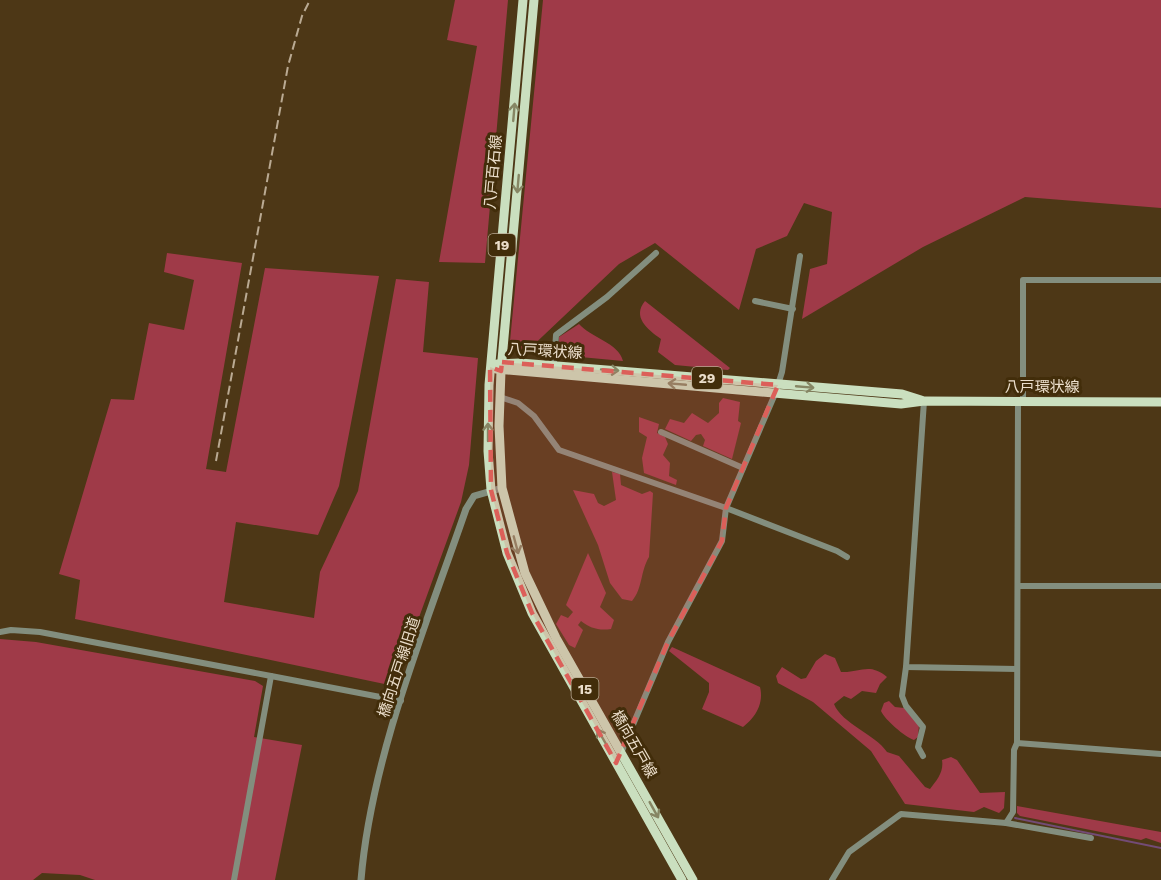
<svg xmlns="http://www.w3.org/2000/svg" width="1161" height="880" font-family="'Work Sans','Noto Sans JP',sans-serif">
	<style>
		.green { fill: #9f3a48 }
		.lines { fill: none; stroke-linecap: round; stroke-linejoin: round }
		.stream { stroke: #734b76; stroke-width: 2 }
		.minor { stroke: #838e7e; stroke-width: 6 }
		.tertiary { stroke: #838e7e; stroke-width: 7 }
		.primary { stroke: #cadfbf; stroke-width: 9 }
		.rail { stroke: #baaa93; stroke-width: 2; stroke-dasharray: 9 4.5; stroke-linecap: butt }
		.oneway { stroke: #868664 }
		.marked { fill: #dc5f59; fill-opacity: 0.2; stroke: #dc5f59; stroke-width: 4.5; stroke-dasharray: 12 8; stroke-linejoin: round }
		.labels { text-anchor: middle; dominant-baseline: central; stroke-width: 6; stroke-linejoin: round; paint-order: stroke }
		.shield { fill: #422d0a; stroke: #b8a991; stroke-width: 1.5 }
		.shield-label { font-size: 14px; font-weight: bold; fill: #ebdecb }
		.street-label { font-size: 15px; fill: #ebdecb; stroke: #422d0a }
	</style>
	<rect width="100%" height="100%" fill="#4d3716"/>
	<g class="green">
		<polygon points="455,0 508,0 485,263 439,262 477,46 447,40"/>
		<polygon points="543,0 1161,0 1161,208 1025,197 923,247 802,319 810,269 827,264 832,212 804,203 787,236 756,249 739,310 655,243 619,264 525,353 517,352 510,341"/>
		<polygon points="167,253 242,263 206,469 226,472 265,268 379,276 339,486 318,535 236,522 224,602 314,618 320,572 358,491 396,279 429,282 423,352 478,358 469,465 461,502 394,686 75,619 80,580 59,574 111,399 134,400 149,323 184,330 194,280 164,272"/>
		<path d="M645 301 730 368 728 370 675 365 658 352 661 339C647 329 632 317 645 301Z"/>
		<path d="M579 324C590 337 619 343 623 361L559 355V337Z"/>
		<polygon points="723,398 740,402 738,421 741,423 732,459 703,446 705,440 701,434 696,435 691,441 665,429 670,419 684,423 692,413 708,423 719,413 719,403"/>
		<polygon points="639,417 659,424 657,433 665,437 668,444 663,455 670,463 669,476 677,480 676,485 644,473 642,458 647,437 639,432"/>
		<path d="M612 472 620 474 621 485 642 494 650 491 653 493 649 557C640 572 643 588 632 601L622 599 610 583 598 545 573 490 594 494 598 503 604 506 616 500Z"/>
		<path d="M588 553 606 593 600 607 614 620 611 629C599 631 590 628 581 621L578 625 583 630 575 648 569 645 556 624 561 615 568 618 573 612 566 605Z"/>
		<polygon points="0,639 36,642 255,681 263,686 254,737 302,745 275,880 95,880 80,875 42,873 33,880 0,880"/>
		<path d="M672 647 760 687C764 703 756 717 743 727L702 709 709 692V683L669 651Z"/>
		<path d="M825 654 835 658 841 672C860 673 869 662 887 677L880 684 876 693 862 691 851 699 844 696 834 704C842 724 875 734 887 752L899 756 925 787 930 789C937 780 944 772 942 760L951 757 957 760 980 793 1005 792 1004 808 999 813 984 807 974 812 905 804 871 751 813 702 778 683 776 676 782 667 801 679 806 678 816 661Z"/>
		<path d="M889 701 895 707 904 708 919 725 918 737 914 740C905 737 885 720 881 711L884 703Z"/>
		<polygon points="1017,806 1161,832 1161,843 1146,838 1141,840 1020,816 1017,813"/>
	</g>
	<g class="lines">
		<polyline class="stream" points="1015,818 1161,848"/>
		<g class="minor">
			<polyline points="755,301 793,309"/>
			<polyline points="554,366 556,335 607,297 656,253"/>
			<polyline points="500,397 518,403 534,416 559,450 726,508 837,551 847,557"/>
			<polyline points="924,401 906,667 1017,669"/>
			<polyline points="1018,402 1017,743 1161,754"/>
			<polyline points="1023,402 1023,280 1161,280"/>
			<polyline points="661,432 743,468"/>
			<polyline points="1018,586 1161,586"/>
			<polyline points="0,632 11,630 40,632 271,676 234,880"/>
			<polyline points="906,667 902,696 906,706 923,727 918,747 923,756"/>
			<polyline points="271,676 401,701"/>
			<polyline points="621,753 668,642 722,541 726,508 775,394 782,372 800,256"/>
			<polyline points="1006,823 1091,838"/>
			<polyline points="832,880 849,852 901,814 1006,823 1013,812 1014,750 1017,743"/>
		</g>
		<path class="tertiary" d="M361 880C371 758 426 625 466 509L474 496 502 488"/>
		<g class="primary">
			<polyline points="523,0 489,385 488,451 491,490 507,553 532,613 682,880"/>
			<polyline points="534,0 501,371 499,426 502,488 525,573 556,638 693,880"/>
			<polyline points="497,364 520,363 902,394 921,400"/>
			<polyline points="496,369 901,404 924,401 1161,402"/>
		</g>
		<polyline class="rail" points="216,461 288,66 302,16 310,0"/>
	</g>
	<defs><path id="oneway-shaft" d="M-6 0H5M1.5-3L5.5 0L1.5 3" fill="none" stroke-width="1.6" stroke-linecap="round" stroke-linejoin="round" transform="scale(1.5)"/></defs>
	<g class="oneway">
		<use href="#oneway-shaft" transform="translate(514 112) rotate(-85)"/>
		<use href="#oneway-shaft" transform="translate(518 184) rotate(95)"/>
		<use href="#oneway-shaft" transform="translate(610 370) rotate(4)"/>
		<use href="#oneway-shaft" transform="translate(677 384) rotate(-175)"/>
		<use href="#oneway-shaft" transform="translate(805 387) rotate(5)"/>
		<use href="#oneway-shaft" transform="translate(488 432) rotate(-90)"/>
		<use href="#oneway-shaft" transform="translate(516 545) rotate(75)"/>
		<use href="#oneway-shaft" transform="translate(602 737) rotate(-120)"/>
		<use href="#oneway-shaft" transform="translate(654 810) rotate(61)"/>
	</g>
	<path class="marked" d="M502 362 778 385 726 508 722 541 668 642 616 763 532 613 507 553 491 490 490 367 501 371Z"/>
	<g class="labels">
		<g class="shield">
			<rect x="488.5" y="234" width="27" height="22" rx="4.5"/>
			<rect x="692" y="367" width="30" height="22" rx="4.5"/>
			<rect x="571.5" y="678" width="27" height="22" rx="4.5"/>
		</g>
		<g class="shield-label">
			<text x="502" y="245">19</text>
			<text x="707" y="378">29</text>
			<text x="585" y="689">15</text>
		</g>
		<g class="street-label">
			<text transform="translate(493 172) rotate(-85)">八戸百石線</text>
			<text transform="translate(545 351) rotate(3)">八戸環状線</text>
			<text x="1042" y="387">八戸環状線</text>
			<text transform="translate(399 667) rotate(-72)">橋向五戸線旧道</text>
			<text transform="translate(634 744) rotate(60)">橋向五戸線</text>
		</g>
	</g>
</svg>
